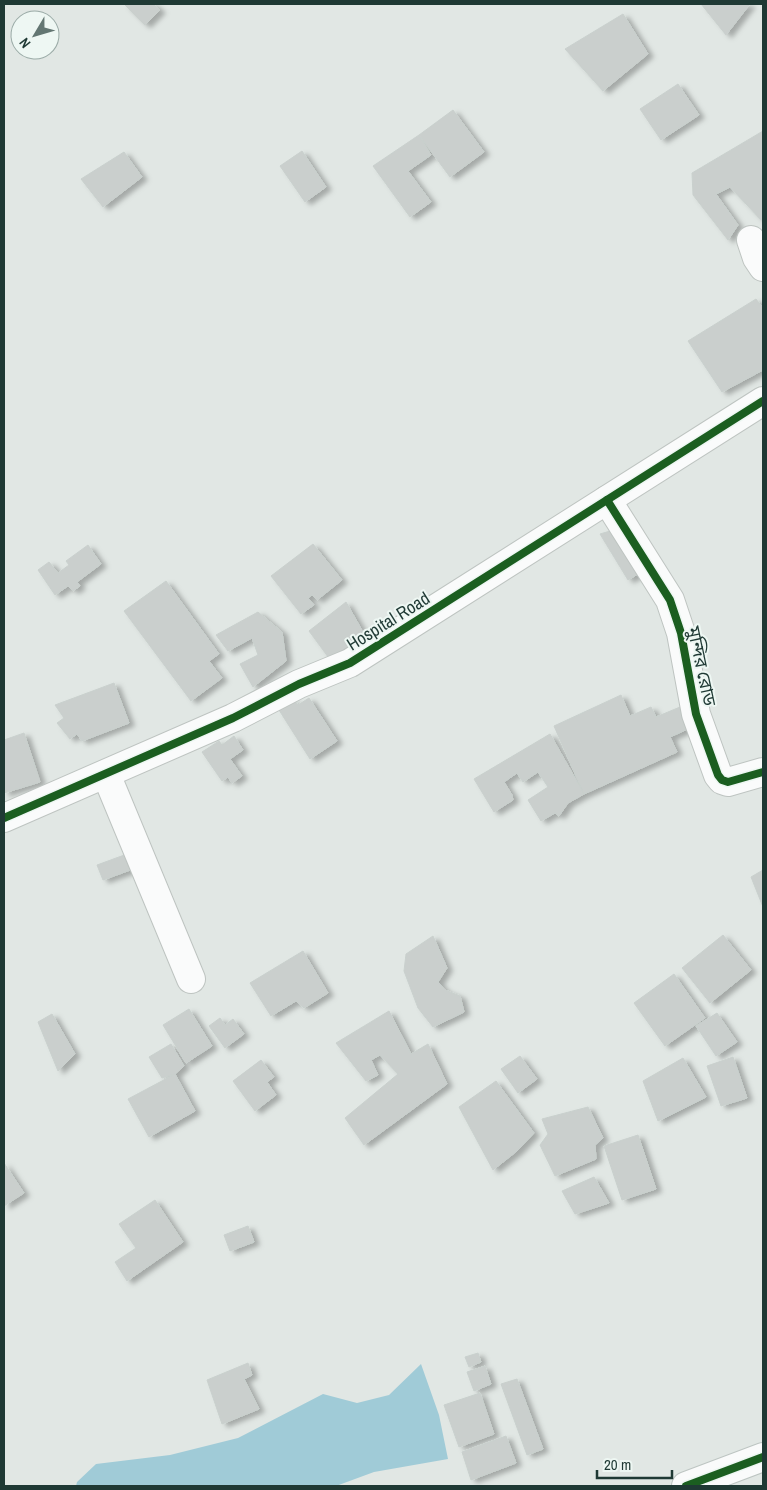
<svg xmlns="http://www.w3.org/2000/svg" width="767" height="1490" font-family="'Archivo Narrow','Noto Sans Bengali',sans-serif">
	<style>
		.water { fill: #a0cbd7 }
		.building { fill: #cacfcd; stroke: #c9d0cd; filter: url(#shadow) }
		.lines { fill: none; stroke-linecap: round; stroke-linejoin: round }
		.street-casing { stroke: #bec4c1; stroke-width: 30 }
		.secondary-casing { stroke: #bdc5c2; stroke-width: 30 }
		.street { stroke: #fafbfb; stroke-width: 28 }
		.secondary { stroke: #fafbfb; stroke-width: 28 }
		.cycleway-casing { stroke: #eef7f3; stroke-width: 11 }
		.cycleway { stroke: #1b5e20; stroke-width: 8 }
		.labels { text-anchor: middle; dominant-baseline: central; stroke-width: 4; stroke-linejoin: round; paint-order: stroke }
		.street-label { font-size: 18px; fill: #1f3934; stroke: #eef7f3 }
	</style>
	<defs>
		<filter id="shadow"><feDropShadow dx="5.5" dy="3" stdDeviation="2.5" flood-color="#0004"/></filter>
	</defs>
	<rect width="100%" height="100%" fill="#e1e7e4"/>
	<polygon class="water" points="421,1364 439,1415 448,1459 374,1472 336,1486 76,1486 77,1482 96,1464 170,1455 238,1438 323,1394 357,1403 389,1395"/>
	<g class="building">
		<polygon points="124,4 153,4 160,10 145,25"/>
		<polygon points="701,4 750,4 726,35"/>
		<polygon points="623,14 648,54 603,91 565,49"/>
		<polygon points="678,84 699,115 661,140 640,109"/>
		<polygon points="453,110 484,152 450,177 419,135"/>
		<polygon points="763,131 763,218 761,220 730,187 716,194 738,225 728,240 693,195 692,173"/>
		<polygon points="419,135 431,155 408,171 431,202 410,217 373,166"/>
		<polygon points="302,151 326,187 305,202 280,166"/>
		<polygon points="124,152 142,177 103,207 81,179"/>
		<polygon points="756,299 763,308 763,370 722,392 688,341"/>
		<polygon points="617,529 643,571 628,580 600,534"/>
		<polygon points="313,544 342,580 317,600 312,595 308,598 314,605 301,614 271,576"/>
		<polygon points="88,545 101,564 77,582 80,586 73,591 68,586 55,595 38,570 49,562 58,573 69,565 66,561"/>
		<polygon points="166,581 219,654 209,661 222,678 191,701 124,611"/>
		<polygon points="346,602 368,641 334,665 309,631"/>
		<polygon points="258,612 282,632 286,661 253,687 240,664 258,655 252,638 228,651 216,635"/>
		<polygon points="114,683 129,723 82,741 77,734 70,739 57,723 64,718 55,705"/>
		<polygon points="621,695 630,716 651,707 656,717 680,707 690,728 670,737 677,752 584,794 554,726"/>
		<polygon points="309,698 337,741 310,759 279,710 294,700 298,705"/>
		<polygon points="24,733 40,782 4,793 4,740"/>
		<polygon points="550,734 584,794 568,803 559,816 555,813 541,821 528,800 548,787 538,772 523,782 517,773 504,782 512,795 513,800 494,812 474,779"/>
		<polygon points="234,736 243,750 230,759 242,776 232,783 228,777 222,781 202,752 219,741 222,745"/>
		<polygon points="127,854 133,869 103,880 97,865"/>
		<polygon points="763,870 763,907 751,877"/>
		<polygon points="723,935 751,970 710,1003 682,968"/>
		<polygon points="433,936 447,968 438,982 445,990 460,996 464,1012 433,1027 418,1008 404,971 406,954"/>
		<polygon points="303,951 328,993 304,1008 296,1001 271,1016 250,983"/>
		<polygon points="674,974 705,1018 665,1046 634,1003"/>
		<polygon points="189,1009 212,1046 186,1063 163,1025"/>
		<polygon points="389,1011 411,1054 428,1044 447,1084 364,1145 345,1118 398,1074 380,1055 371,1060 378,1075 366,1081 336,1043"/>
		<polygon points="717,1013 737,1042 716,1056 696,1026"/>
		<polygon points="52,1014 75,1054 58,1071 38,1022"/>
		<polygon points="220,1018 225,1025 233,1019 244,1034 225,1048 209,1026"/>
		<polygon points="171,1044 184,1066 175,1074 162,1078 149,1057"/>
		<polygon points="520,1056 537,1079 518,1093 501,1069"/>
		<polygon points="733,1057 747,1098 721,1106 707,1066"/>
		<polygon points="683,1058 706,1097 658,1121 643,1081"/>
		<polygon points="261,1060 274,1077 267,1082 276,1095 255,1111 233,1081"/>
		<polygon points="175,1074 195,1111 149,1137 128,1099"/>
		<polygon points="496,1081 534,1133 517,1151 493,1170 459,1107"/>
		<polygon points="588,1107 603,1138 595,1145 596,1159 555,1176 540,1145 548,1134 542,1119"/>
		<polygon points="638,1135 656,1189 622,1200 604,1146"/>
		<polygon points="4,1163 24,1193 4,1206"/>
		<polygon points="594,1177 609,1203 575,1214 562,1191"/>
		<polygon points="155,1200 183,1242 127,1281 115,1262 136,1248 119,1224"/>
		<polygon points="248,1226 254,1242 230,1251 224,1235"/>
		<polygon points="478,1353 481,1362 469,1367 465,1357"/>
		<polygon points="248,1363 252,1375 244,1379 259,1409 222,1424 207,1380"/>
		<polygon points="485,1366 491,1384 474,1391 467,1372"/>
		<polygon points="517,1379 543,1449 527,1455 501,1384"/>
		<polygon points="480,1393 494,1434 459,1447 444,1405"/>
		<polygon points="506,1436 516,1463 471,1480 462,1452"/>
	</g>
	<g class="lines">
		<defs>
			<g id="street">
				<polyline points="751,240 757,258 763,267"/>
				<polyline points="607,500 670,600 681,633 696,714 718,775 722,780 728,782 763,772"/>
				<polyline points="106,774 191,979"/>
				<polyline points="4,818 233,718 299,684 350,663 763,401"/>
			</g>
			<polyline id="secondary" points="686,1486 763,1457"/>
		</defs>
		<use href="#street" class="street-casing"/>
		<use href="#secondary" class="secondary-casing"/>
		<use href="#street" class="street"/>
		<use href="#secondary" class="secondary"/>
		<defs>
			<g id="cycleway">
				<polyline points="607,500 670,600 681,633 696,714 718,775 722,780 728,782 763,772"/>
				<polyline points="4,818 233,718 299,684 350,663 763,401"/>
				<polyline points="686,1486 763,1457"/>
			</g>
		</defs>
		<use href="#cycleway" class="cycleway-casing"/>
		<use href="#cycleway" class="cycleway"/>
	</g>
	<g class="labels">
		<g class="street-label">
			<text transform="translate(388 621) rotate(-32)">Hospital Road</text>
			<text transform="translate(702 666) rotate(78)">মুন্দির রোড</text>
		</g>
	</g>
	<rect width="767" height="1490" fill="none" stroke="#1f3934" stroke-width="10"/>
	<g transform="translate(35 35) rotate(232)"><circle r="24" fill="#eef7f3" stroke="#9baba7"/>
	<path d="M0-4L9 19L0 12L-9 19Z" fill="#637672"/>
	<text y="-8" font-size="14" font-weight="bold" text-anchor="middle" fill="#1f3934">N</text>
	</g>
	<path d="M597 1470v8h75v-8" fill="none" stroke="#1f3934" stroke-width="2.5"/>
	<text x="604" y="1470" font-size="15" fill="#1f3934" stroke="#eef7f3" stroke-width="4" paint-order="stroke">20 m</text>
</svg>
